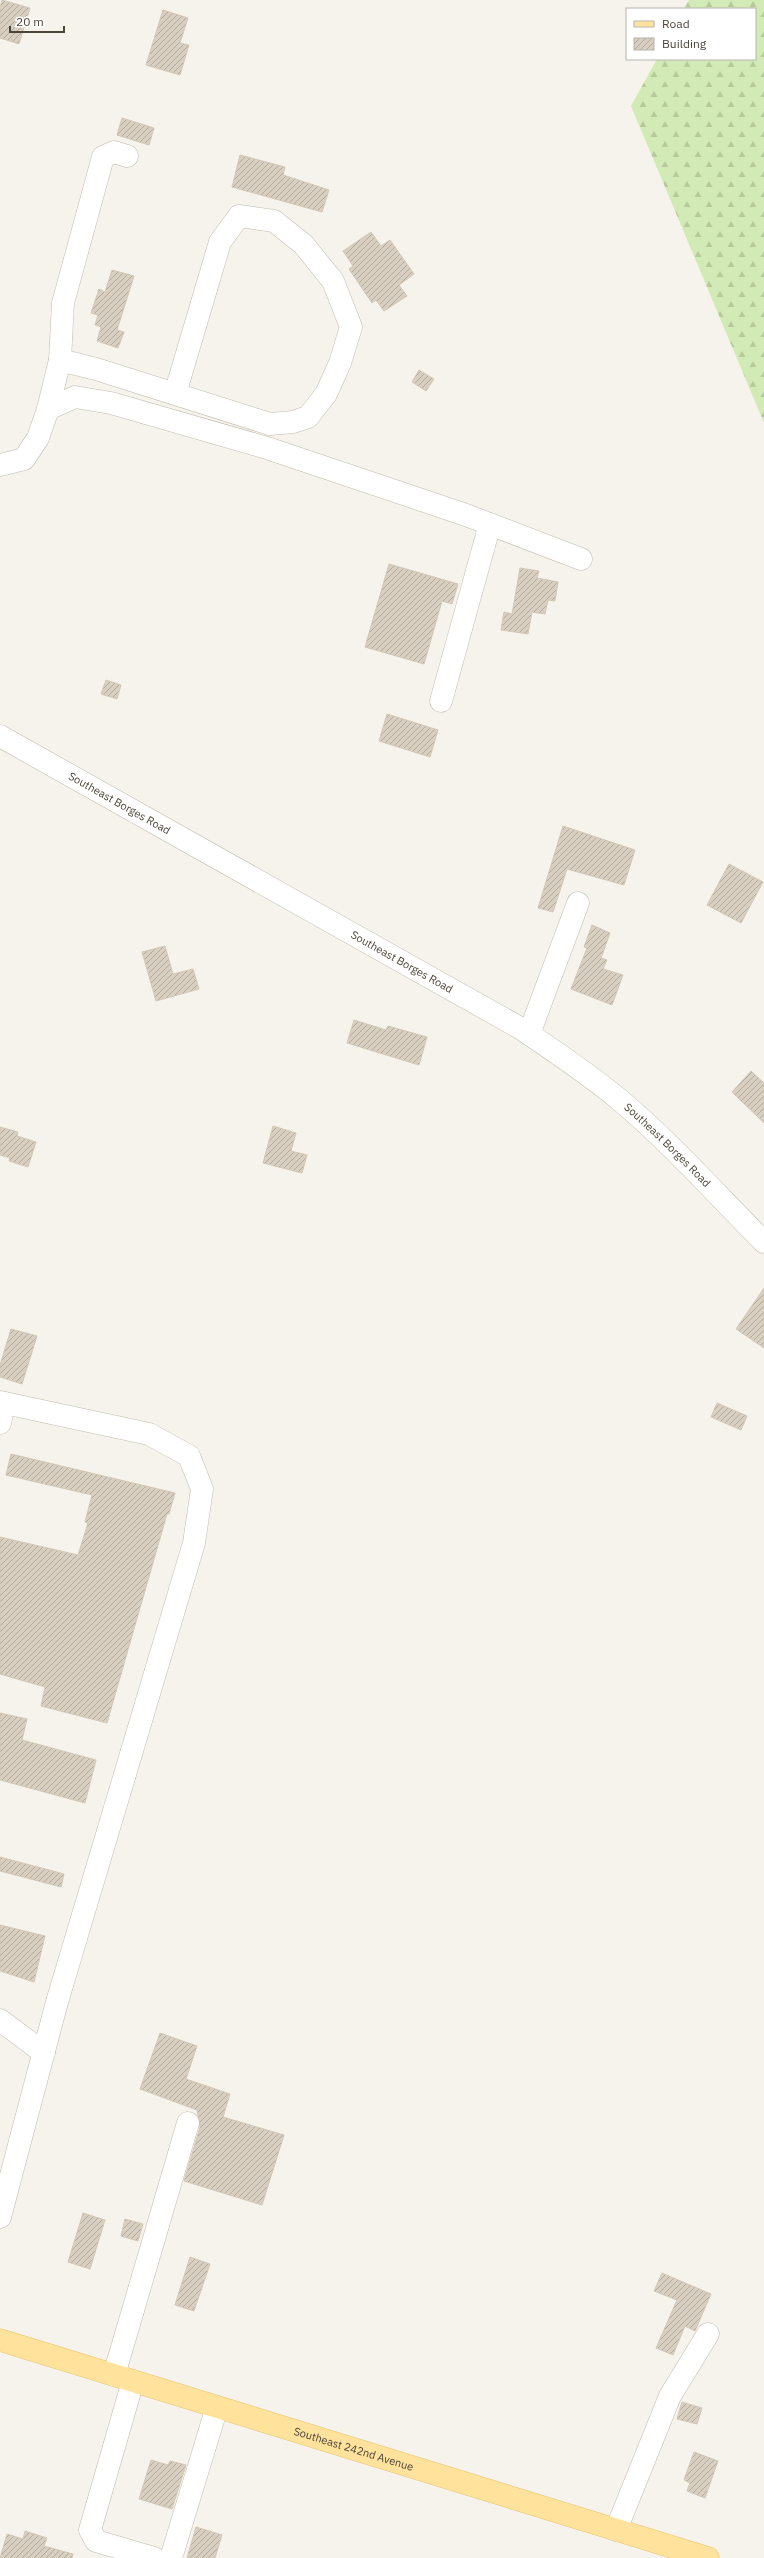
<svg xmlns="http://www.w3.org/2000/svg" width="764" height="2558" font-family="'IBM Plex Sans',sans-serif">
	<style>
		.forest { fill: url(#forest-firs) }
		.building { fill: url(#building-hatch); stroke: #d3c7b4 }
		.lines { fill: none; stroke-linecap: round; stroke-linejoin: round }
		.minor-casing { stroke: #c2bbae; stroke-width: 23 }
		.major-casing { stroke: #e6c16a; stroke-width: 23 }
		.minor { stroke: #fff; stroke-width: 22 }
		.major { stroke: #ffe39c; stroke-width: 22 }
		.labels { text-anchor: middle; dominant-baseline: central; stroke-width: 4; stroke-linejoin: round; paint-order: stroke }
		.street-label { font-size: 11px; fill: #4b4439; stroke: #fff }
	</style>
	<defs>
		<pattern id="forest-firs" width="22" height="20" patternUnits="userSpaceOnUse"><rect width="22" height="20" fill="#d2eab5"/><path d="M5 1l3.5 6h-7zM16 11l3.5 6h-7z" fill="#b6ca9c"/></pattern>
		<pattern id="building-hatch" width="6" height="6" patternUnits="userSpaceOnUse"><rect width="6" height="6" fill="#d8cfc1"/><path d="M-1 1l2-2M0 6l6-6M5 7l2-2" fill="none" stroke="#b1aa9e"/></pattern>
	</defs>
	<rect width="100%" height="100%" fill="#f6f3ec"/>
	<polygon class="forest" points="689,0 764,0 764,423 631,106 657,59 755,59 755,9 684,9"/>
	<g class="building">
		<polygon points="2,0 30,8 19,44 0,38 0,8"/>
		<polygon points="163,10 188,18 180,43 189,45 180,75 146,65"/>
		<polygon points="122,118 154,128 149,145 117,135"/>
		<polygon points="240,155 285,167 283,175 329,190 322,212 232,187"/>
		<polygon points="371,232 381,246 390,240 414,274 399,285 407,296 384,311 376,300 372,303 349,269 353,266 343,251"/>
		<polygon points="112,270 134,276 117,330 124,332 118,348 97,341 101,327 95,325 98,315 91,313 99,289 105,292"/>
		<polygon points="419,370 434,379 426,391 412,382"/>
		<polygon points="389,564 458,584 452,604 442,601 424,664 365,647"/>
		<polygon points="520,568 539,571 537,578 558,582 555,601 548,600 545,614 532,612 528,634 501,630 504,612 512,614"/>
		<polygon points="106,680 121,685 117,699 101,694"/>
		<polygon points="387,714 438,730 430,757 379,741"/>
		<polygon points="563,826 635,850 624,885 567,869 553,912 538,908"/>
		<polygon points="729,864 763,882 741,923 707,905"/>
		<polygon points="592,925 610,933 601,958 607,960 603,969 623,975 612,1005 571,989 587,948 584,947"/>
		<polygon points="165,946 173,974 193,969 199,989 156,1001 142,952"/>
		<polygon points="354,1020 386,1030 388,1026 427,1037 419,1065 347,1043"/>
		<polygon points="751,1071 764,1083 764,1123 732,1092"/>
		<polygon points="273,1126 296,1133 291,1151 307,1155 302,1173 263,1163"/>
		<polygon points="0,1127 18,1132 17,1136 36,1142 28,1167 9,1161 10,1158 0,1155"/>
		<polygon points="764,1288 764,1348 736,1329"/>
		<polygon points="11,1329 37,1336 22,1384 0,1377 0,1365"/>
		<polygon points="717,1403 747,1416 741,1430 711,1417"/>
		<polygon points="11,1454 175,1493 169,1514 167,1514 107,1723 41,1706 45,1687 0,1674 0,1537 78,1555 88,1523 85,1522 92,1495 6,1475"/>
		<polygon points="0,1713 27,1719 22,1740 96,1760 85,1803 0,1780"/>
		<polygon points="0,1857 64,1874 61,1887 0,1871"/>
		<polygon points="0,1925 45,1936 34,1982 0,1971"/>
		<polygon points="160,2033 197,2046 186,2079 230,2094 223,2117 284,2135 262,2205 184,2181 200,2127 197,2110 140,2089"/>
		<polygon points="83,2213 105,2220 90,2269 68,2262"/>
		<polygon points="125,2219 143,2224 138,2241 121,2236"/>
		<polygon points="190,2257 210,2264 194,2311 175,2305"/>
		<polygon points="662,2273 711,2294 695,2331 685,2326 673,2355 656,2348 677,2300 654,2291"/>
		<polygon points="682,2402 702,2408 697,2424 677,2419"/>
		<polygon points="694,2452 718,2461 705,2498 687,2491 690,2483 684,2480"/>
		<polygon points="151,2460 168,2465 170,2461 186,2465 172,2509 139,2499"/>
		<polygon points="196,2527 222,2535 215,2558 187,2558"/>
		<polygon points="25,2531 47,2538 44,2546 73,2554 72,2558 0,2558 7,2534 23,2539"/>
	</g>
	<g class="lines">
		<defs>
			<g id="minor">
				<polyline points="60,360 96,369 270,424 293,422 308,417 326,394 340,363 351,327 333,281 303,244 274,221 239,216 220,242 175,394"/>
				<polyline points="48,409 75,397 111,403 267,448 466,515 581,559"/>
				<polyline points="0,465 24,459 38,438 48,409 60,360 63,303 103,157 114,152 127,156"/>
				<polyline points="441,701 490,524"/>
				<path id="s1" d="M0 736 520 1028C554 1051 589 1074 621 1101 672 1144 717 1195 764 1242"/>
				<polyline points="529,1034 578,903"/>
				<polyline points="0,1402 149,1434 189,1456 202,1489 194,1543 57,2002 0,2217"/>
				<polyline points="0,1423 4,1403"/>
				<polyline points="0,2020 44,2053"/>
				<polyline points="114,2375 188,2123"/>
				<polyline points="133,2381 90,2530 96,2541 154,2558"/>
				<polyline points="616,2530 670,2396 708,2334"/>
				<polyline points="171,2558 217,2407"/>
			</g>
			<g id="major">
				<path id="s2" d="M0 2340 708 2558"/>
			</g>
		</defs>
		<use href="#minor" class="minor-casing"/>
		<use href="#major" class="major-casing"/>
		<use href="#minor" class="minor"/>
		<use href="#major" class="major"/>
	</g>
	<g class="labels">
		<g class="street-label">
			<text stroke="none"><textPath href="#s1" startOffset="137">Southeast Borges Road</textPath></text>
			<text stroke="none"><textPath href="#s1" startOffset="461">Southeast Borges Road</textPath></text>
			<text stroke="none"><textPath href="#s1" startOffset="785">Southeast Borges Road</textPath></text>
			<text stroke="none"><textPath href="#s2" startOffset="370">Southeast 242nd Avenue</textPath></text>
		</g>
	</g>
	<rect x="626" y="8" width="130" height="52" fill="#ffffff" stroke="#b7b4b0"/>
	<rect x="634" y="21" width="20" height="6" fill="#ffe39c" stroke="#b7b4b0"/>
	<text x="662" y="28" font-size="12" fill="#4b4439">Road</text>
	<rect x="634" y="38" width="20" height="12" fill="url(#building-hatch)" stroke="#b7b4b0"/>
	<text x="662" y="48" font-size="12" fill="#4b4439">Building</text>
	<path d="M10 26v6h54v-6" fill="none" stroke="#4b4439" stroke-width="2"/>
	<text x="16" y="26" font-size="12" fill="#4b4439" stroke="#ffffff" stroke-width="3" paint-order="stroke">20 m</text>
</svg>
